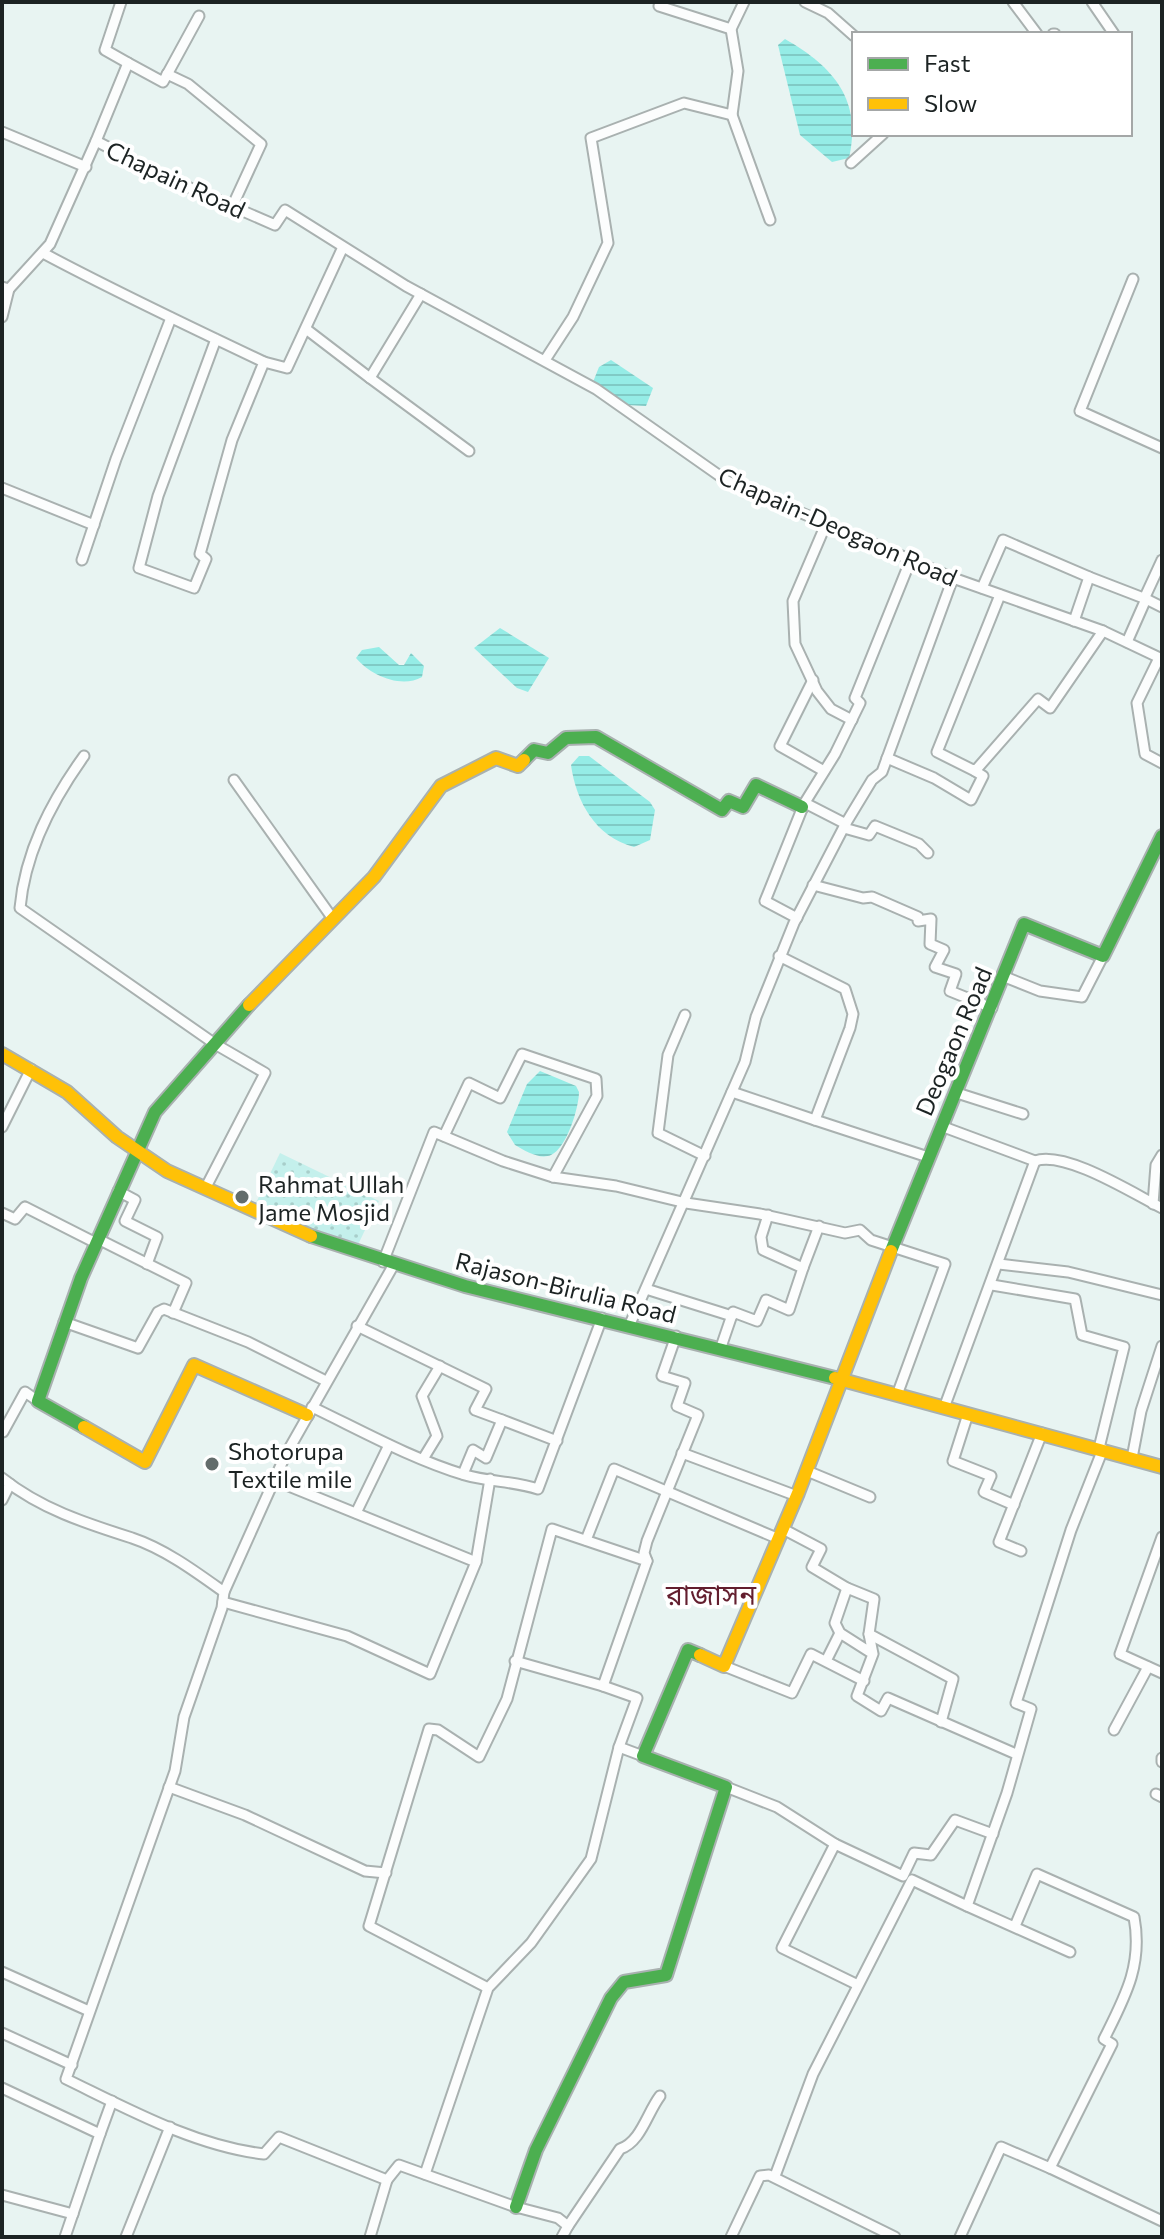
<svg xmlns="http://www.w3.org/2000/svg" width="1164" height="2239" font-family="Commissioner,'Noto Sans Bengali',sans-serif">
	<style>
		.park { fill: url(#park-dots) }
		.water { fill: url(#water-rules) }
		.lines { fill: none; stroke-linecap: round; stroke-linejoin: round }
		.street-casing { stroke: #a9b1b0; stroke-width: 13 }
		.fast-casing { stroke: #a9b1b0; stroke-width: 16 }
		.slow-casing { stroke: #a9b1b0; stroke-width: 16 }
		.street { stroke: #fcfdfd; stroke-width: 9 }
		.fast { stroke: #4caf50; stroke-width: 12 }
		.slow { stroke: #ffc107; stroke-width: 12 }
		.poi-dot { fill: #636c6b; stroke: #fff; stroke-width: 3 }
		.labels { text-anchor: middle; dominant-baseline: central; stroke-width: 8; stroke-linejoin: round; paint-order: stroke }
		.street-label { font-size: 24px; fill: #1c2323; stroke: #fff }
		.poi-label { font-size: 24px; fill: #1c2323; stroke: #fff; text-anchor: start }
		.quarter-label { font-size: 28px; fill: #631e2e; stroke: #fff }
	</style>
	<defs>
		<pattern id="park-dots" width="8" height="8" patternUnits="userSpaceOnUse" patternTransform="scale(2)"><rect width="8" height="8" fill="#c4f0ec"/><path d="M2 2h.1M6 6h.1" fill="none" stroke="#a8ceca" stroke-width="1.8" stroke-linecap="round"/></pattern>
		<pattern id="water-rules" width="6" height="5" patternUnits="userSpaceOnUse" patternTransform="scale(2)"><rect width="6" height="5" fill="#95ece6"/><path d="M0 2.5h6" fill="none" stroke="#80cac5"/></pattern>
	</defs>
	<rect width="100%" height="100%" fill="#e8f4f2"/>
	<polygon class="park" points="280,1153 379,1201 353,1255 254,1207"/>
	<g class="water">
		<path d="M785 39C834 67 862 100 849 158L832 162 800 135 778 45Z"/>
		<polygon points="611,360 653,388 646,406 626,405 593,382 599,367"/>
		<polygon points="500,628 549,658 528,692 517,688 474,648"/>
		<path d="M379 647 399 665H404L411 653 424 666 422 677C401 689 370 675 356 658L362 650Z"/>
		<path d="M579 756H589L650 802 655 810 650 840 634 847C595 837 576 801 571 765Z"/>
		<path d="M540 1071 576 1086 579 1092C579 1107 567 1148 551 1155 540 1160 525 1151 515 1145L507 1132 527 1084Z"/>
	</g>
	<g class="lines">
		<defs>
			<g id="street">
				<polyline points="121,2 105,50 128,63"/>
				<polyline points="661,2 659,6 731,29"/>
				<polyline points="805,2 828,13 854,36"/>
				<polyline points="1013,2 1037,34"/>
				<polyline points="1092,2 1114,34"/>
				<polyline points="1053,34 1055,34"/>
				<polyline points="167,74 188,84 261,144 232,207"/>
				<polyline points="732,115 770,220"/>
				<polyline points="2,132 86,167"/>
				<polyline points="96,141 128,63 163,82 199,16"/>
				<polyline points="851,163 883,134"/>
				<path d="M43 253C116 292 190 327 264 362L232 440 200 554 206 559 194 588 139 568 158 496 216 339"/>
				<polyline points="1133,279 1080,411 1162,448"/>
				<polyline points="2,287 9,289 50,244 96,141 167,178 275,225 285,210 406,286 596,389 727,481 953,578 1103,631 1162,659"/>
				<polyline points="2,317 9,289"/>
				<polyline points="306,329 370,378 421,294"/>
				<polyline points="545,360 573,317 608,243 591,138 684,103 732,115 738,71 731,29 744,2"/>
				<polyline points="264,362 287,368 343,247"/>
				<polyline points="370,378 469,451"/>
				<polyline points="2,488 94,525"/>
				<polyline points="826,524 793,601 795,644 817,691 831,709 852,720"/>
				<polyline points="82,560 116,459 171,318"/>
				<polyline points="1089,577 1146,599 1127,642"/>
				<polyline points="982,588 1003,540 1089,577 1074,621"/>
				<polyline points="1000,595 937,752 975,771 1038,699 1050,708 1103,631"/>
				<polyline points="1144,599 1162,560"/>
				<polyline points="1146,599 1162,607"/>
				<polyline points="1159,658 1137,703 1145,754 1162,763"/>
				<polyline points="813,680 780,746 824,771"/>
				<path d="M84 756C51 802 25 852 20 908L215 1044 265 1073 205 1189"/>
				<polyline points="887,758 934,778 971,800 983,776 975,771"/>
				<polyline points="234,780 333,919"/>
				<polyline points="805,803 846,824"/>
				<polyline points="844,828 869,835 875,826 919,844 928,853"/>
				<polyline points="813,885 863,898 872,897 918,917 918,921 931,919 930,944 944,950 935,967 956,974 950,991 992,1008"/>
				<polyline points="797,918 765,901 804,804 835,754 860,703 855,698 911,559"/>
				<polyline points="779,956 845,989 853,1014 850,1028 815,1120 928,1157"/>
				<polyline points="1005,977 1040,991 1082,997 1103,956"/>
				<polyline points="685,1015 668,1055 658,1133 705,1156"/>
				<polyline points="732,1092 815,1120"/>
				<polyline points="957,1093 1023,1114"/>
				<polyline points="941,1126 1035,1161 944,1408"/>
				<polyline points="2,1127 31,1069"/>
				<polyline points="444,1136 469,1083 500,1098 522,1054 596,1079 597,1096 553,1177"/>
				<path d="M1035 1161C1065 1150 1134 1194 1162 1208"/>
				<polyline points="118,1191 135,1200 125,1221 157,1237 147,1264"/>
				<polyline points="1153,1204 1156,1165 1162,1155"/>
				<polyline points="2,1213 15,1219 25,1207 96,1243"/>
				<polyline points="98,1239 186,1283 173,1313"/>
				<polyline points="383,1262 434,1132 503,1161 553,1177 616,1186 686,1203 760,1214 845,1233 860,1230 871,1240 945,1264 897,1395"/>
				<polyline points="999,1264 1068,1272 1162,1295"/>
				<polyline points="803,1268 819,1226"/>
				<polyline points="992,1285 1075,1299 1082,1335 1124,1347 1099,1448"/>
				<polyline points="646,1289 732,1316"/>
				<polyline points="64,1322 138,1348 158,1312 164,1309 248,1342 326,1381"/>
				<polyline points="630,1324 745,1062 756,1017 794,923 846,823 872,780 882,772 953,578"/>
				<polyline points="357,1326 486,1389 475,1410 502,1420 486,1458 473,1450 463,1474"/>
				<polyline points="721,1347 733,1312 757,1321 766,1300 789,1310 803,1268 763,1250 761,1237 768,1215"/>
				<path d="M312 1407C362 1431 412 1459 465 1475 489 1482 514 1481 538 1489L602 1318"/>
				<polyline points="968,1414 953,1461 991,1476 984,1492 1014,1505"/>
				<polyline points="502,1420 557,1441"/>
				<polyline points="3,1432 25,1392 38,1401"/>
				<polyline points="682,1453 797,1496"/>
				<polyline points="1132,1458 1141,1411 1162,1346"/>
				<polyline points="423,1459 437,1436 422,1396 440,1366"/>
				<polyline points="807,1471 870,1497"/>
				<path d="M2 1478C41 1509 85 1523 132 1538 165 1549 196 1572 224 1592L222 1608 184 1717 175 1771 66 2079C128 2109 195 2146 264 2154L279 2137 387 2180 370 2237"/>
				<polyline points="2,1500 10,1484"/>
				<polyline points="356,1513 389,1445"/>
				<polyline points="783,1529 821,1549 812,1567 847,1588"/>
				<polyline points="1162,1537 1120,1654 1162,1673"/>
				<polyline points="586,1540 614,1469 779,1539"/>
				<polyline points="1021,1551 999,1542 1042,1433"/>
				<polyline points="647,1561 644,1553 647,1541 698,1415 677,1406 685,1383 662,1376 676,1336"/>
				<polyline points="476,1562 490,1479"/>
				<polyline points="224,1592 285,1456 393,1266"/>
				<polyline points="223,1602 347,1636 430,1674 476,1562 274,1480"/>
				<polyline points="869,1634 953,1679 941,1722"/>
				<polyline points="873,1654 869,1634 874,1599 847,1588 835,1623 840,1633 873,1654 857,1696 881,1711 888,1698 1016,1754"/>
				<polyline points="515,1661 603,1686"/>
				<polyline points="826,1661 840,1633"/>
				<polyline points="724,1666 792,1693 811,1654 864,1681"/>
				<polyline points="1114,1730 1148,1667"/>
				<polyline points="619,1747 643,1756"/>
				<polyline points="1162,1758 1162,1762"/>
				<polyline points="169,1787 245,1815 365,1871 386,1873"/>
				<polyline points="726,1787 777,1807 835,1844"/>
				<polyline points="1156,1794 1162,1797"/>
				<polyline points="967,1906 1070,1952"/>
				<path d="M1015 1926 1037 1874 1134 1917C1143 1965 1125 1997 1104 2039L1112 2044 1050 2168 1162 2221"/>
				<polyline points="2,1972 89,2011"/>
				<polyline points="856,1984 782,1948 835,1844 903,1876 914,1853 931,1855 955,1820 993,1834"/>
				<polyline points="2,2033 72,2065"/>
				<polyline points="2,2088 100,2134 65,2237"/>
				<polyline points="100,2134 112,2101"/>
				<polyline points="425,2174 488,1988 369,1926 429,1729 438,1730 479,1757 507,1699 552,1529 647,1561 603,1686 637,1698 619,1747 591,1859 531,1943 488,1988"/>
				<polyline points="775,2176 813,2074 912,1880 967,1906 1007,1793 1031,1709 1016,1703 1071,1530 1103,1449"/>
				<polyline points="387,2180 399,2165 516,2207 558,2218 568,2226 562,2237"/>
				<polyline points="2,2195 73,2214"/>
				<path d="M568 2226 620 2149C641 2142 647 2113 660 2096"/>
				<polyline points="126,2237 170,2127"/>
				<polyline points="731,2237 760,2176 769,2175 895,2237"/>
				<polyline points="960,2237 1001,2147 1050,2168"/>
			</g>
			<g id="fast">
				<polyline points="524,760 534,750 548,753 566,738 596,737 722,810 729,801 743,807 756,785 802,807"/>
				<polyline points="311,1236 465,1286 835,1378"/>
				<polyline points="891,1251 1024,924 1103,956 1162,836"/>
				<polyline points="84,1427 38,1401 81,1278 155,1112 249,1005"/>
				<polyline points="516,2207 536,2150 611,1998 624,1982 666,1975 726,1787 643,1756 688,1650 700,1655"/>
			</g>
			<g id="slow">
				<polyline points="249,1005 374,877 441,786 496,758 518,766 524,760"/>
				<polyline points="2,1054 67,1092 117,1137 167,1171 311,1236"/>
				<polyline points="835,1378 1162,1467"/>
				<polyline points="84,1427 145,1462 194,1365 307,1415"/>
				<polyline points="700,1655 724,1666 798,1493 891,1251"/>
			</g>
		</defs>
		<use href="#street" class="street-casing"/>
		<use href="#fast" class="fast-casing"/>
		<use href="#slow" class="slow-casing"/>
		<use href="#street" class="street"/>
		<use href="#fast" class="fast"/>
		<use href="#slow" class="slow"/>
	</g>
	<g class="poi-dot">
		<circle cx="242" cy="1197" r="8"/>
		<circle cx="212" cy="1464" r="8"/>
	</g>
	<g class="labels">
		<g class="street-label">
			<text transform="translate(176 179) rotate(25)">Chapain Road</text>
			<text transform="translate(838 526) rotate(24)">Chapain-Deogaon Road</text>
			<text transform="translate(953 1041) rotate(-67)">Deogaon Road</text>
			<text transform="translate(566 1287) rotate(14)">Rajason-Birulia Road</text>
		</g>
		<g class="poi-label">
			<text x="258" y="1183">Rahmat Ullah<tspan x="258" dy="28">Jame Mosjid</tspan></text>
			<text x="228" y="1450">Shotorupa<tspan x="228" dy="28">Textile mile</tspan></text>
		</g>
		<g class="quarter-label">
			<text x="711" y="1594">রাজাসন</text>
		</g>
	</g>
	<rect width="1164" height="2239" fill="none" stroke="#1c2323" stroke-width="8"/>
	<rect x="852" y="32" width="280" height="104" fill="#ffffff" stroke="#a4a7a7" stroke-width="2"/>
	<rect x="868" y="58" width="40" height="12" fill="#4caf50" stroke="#a4a7a7" stroke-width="2"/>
	<text x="924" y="72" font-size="24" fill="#1c2323">Fast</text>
	<rect x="868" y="98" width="40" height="12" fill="#ffc107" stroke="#a4a7a7" stroke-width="2"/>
	<text x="924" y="112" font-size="24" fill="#1c2323">Slow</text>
</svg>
